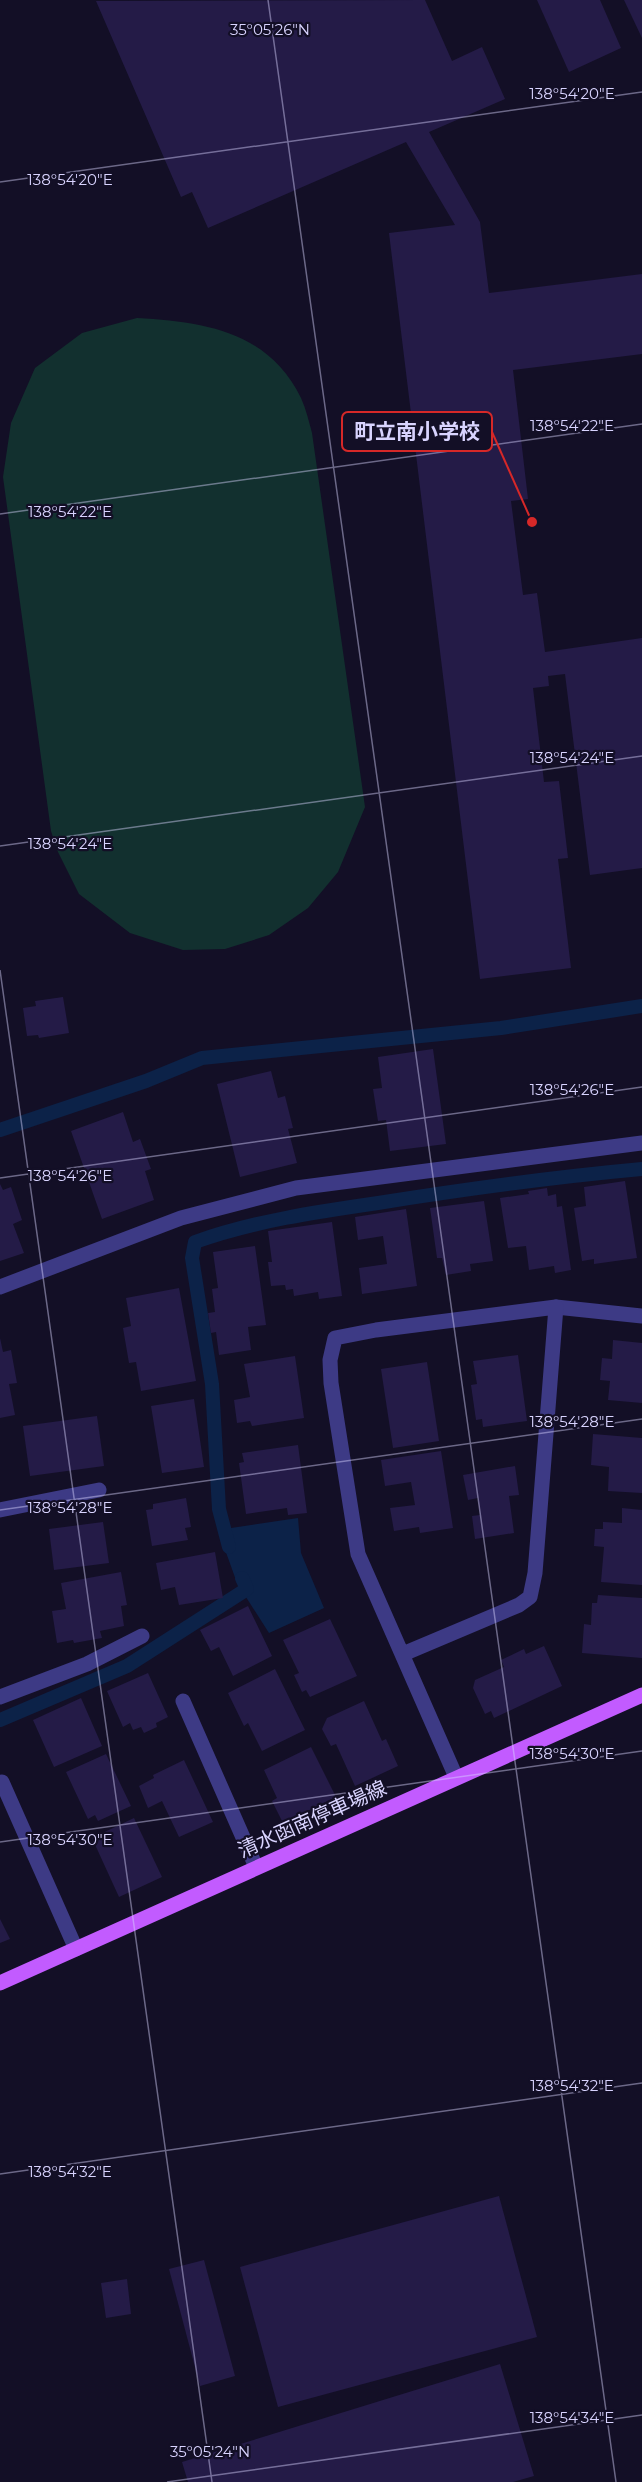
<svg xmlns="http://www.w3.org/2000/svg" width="642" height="2482" font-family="Montserrat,'Noto Sans JP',sans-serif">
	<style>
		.green { fill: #12302f }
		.water { fill: #0c2248 }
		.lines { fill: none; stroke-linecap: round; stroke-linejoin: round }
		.stream { stroke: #0c2248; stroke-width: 14 }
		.building { fill: #241b47 }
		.minor { stroke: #3d3a85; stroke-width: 15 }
		.major { stroke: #c25bff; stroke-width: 15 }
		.ticks { fill: none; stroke: #d9d4ff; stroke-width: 1.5; stroke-opacity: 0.45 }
		.labels { text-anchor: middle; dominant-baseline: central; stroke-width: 4.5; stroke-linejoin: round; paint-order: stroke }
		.street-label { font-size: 20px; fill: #d9d4ff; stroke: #130f26 }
		.ticks-label { font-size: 15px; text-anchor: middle; fill: #d9d4ff; stroke: #130f26; stroke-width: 4.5; stroke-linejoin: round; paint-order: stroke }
		.leader { fill: none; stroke: #d62828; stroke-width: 2 }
		.callout-dot { fill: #d62828; stroke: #130f26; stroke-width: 2 }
		.callout { fill: #130f26; stroke: #d62828; stroke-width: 2 }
		.callout-label { font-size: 21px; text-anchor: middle; font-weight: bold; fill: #d9d4ff }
	</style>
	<rect width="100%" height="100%" fill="#130f26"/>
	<path class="green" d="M137 318C204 322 268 331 301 398 306 409 309 422 312 433L365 807 338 872 308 908 269 935 225 949 183 950 130 933 79 894 58 852 51 831 3 477 11 423 35 368 82 333Z"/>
	<polygon class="water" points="298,1518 301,1553 324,1608 269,1633 237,1583 218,1530"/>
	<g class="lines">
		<g class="stream">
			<polyline points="0,1130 146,1081 202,1058 501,1028 642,1006"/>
			<path d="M229 1547 219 1509 212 1384 192 1258 195 1242C254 1221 316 1212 378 1203 466 1189 554 1177 642 1169"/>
			<polyline points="0,1720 127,1666 247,1589 242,1578"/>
		</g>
	</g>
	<g class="building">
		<polygon points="425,0 452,61 482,47 505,99 429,132 480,222 489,293 642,274 642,354 513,370 528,499 511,501 523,595 537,593 545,652 642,638 642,868 590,875 565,674 548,676 549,686 533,688 544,782 559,781 568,858 558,859 571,968 480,979 389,233 455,225 406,142 208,228 192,192 181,197 96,1"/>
		<polygon points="537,0 600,0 621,48 569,72"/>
		<polygon points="624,0 642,0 642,38"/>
		<polygon points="63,997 69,1033 39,1038 38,1035 27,1036 23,1008 36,1006 35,1001"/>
		<polygon points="433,1049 446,1144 390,1151 386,1120 378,1121 373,1089 382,1088 378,1057"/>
		<polygon points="271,1071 278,1098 285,1096 293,1128 288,1129 297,1163 240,1177 217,1084"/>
		<polygon points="123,1112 133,1142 140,1139 151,1169 145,1171 154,1200 102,1219 71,1131"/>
		<polygon points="625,1181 637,1258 594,1264 594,1259 582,1261 574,1208 586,1206 584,1187"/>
		<polygon points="0,1184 3,1190 11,1187 22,1220 13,1224 24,1253 0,1261"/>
		<polygon points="547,1188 548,1196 556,1194 557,1207 562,1206 571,1270 555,1273 554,1266 529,1270 526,1246 508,1248 500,1198 529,1194 528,1191"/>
		<polygon points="484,1201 493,1261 470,1264 471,1271 446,1275 442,1258 437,1258 430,1208"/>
		<polygon points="406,1209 417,1286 362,1294 359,1268 387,1264 383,1236 358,1240 355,1217"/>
		<polygon points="332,1222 342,1296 319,1299 318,1292 294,1296 293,1289 286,1290 285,1285 271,1286 268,1262 272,1262 268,1231"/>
		<polygon points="255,1246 266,1325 248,1327 251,1350 219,1355 216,1332 211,1333 208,1313 215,1312 212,1289 218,1288 213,1252"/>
		<polygon points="179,1288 196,1381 141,1391 136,1362 129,1363 123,1328 131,1326 126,1298"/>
		<polygon points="0,1338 3,1352 11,1350 17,1383 9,1384 15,1415 0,1418"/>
		<polygon points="613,1340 642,1343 642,1403 608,1400 610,1381 600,1380 602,1358 612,1359"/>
		<polygon points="518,1355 527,1421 483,1427 482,1419 476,1420 471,1385 477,1384 473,1361"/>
		<polygon points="295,1356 304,1418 252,1426 250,1421 237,1423 234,1400 250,1397 244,1364"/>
		<polygon points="427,1362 439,1441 393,1448 381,1369"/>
		<polygon points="194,1399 204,1467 162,1473 151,1406"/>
		<polygon points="97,1416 104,1466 30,1476 23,1426"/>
		<polygon points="593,1434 642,1438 642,1493 608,1491 609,1467 591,1465"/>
		<polygon points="298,1445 307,1513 288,1515 287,1508 246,1514 239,1463 244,1462 242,1453"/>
		<polygon points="441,1451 453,1528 420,1533 419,1527 394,1531 390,1508 415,1505 411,1482 385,1486 381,1460"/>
		<polygon points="515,1466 519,1495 509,1496 514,1533 475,1539 472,1516 480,1515 478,1498 468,1500 463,1475"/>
		<polygon points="186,1498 191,1527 185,1528 188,1540 152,1546 146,1510 153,1509 153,1504"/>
		<polygon points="622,1508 642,1510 642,1585 601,1582 604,1547 594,1546 595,1529 603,1529 603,1522 622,1523"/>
		<polygon points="103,1522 109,1563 54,1570 49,1529"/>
		<polygon points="215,1552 223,1598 179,1605 175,1587 161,1590 156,1563"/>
		<polygon points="121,1572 127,1605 121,1606 124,1626 100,1631 102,1638 74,1643 73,1640 57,1643 52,1611 66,1609 61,1583"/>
		<polygon points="598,1595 642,1598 642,1658 582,1653 584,1624 591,1625 592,1603 597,1603"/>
		<polygon points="248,1606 272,1656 233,1676 219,1647 211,1651 200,1630"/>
		<polygon points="330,1619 357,1676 310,1697 306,1690 302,1692 294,1675 299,1673 283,1640"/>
		<polygon points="544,1646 562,1686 494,1718 491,1711 485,1714 473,1688 475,1680 504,1667 501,1660 524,1649 526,1654"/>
		<polygon points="275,1669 305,1730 262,1751 248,1723 244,1726 228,1693"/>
		<polygon points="148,1673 168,1717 156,1723 157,1727 144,1733 141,1727 133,1730 130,1723 123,1727 107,1691"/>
		<polygon points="81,1698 102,1746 54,1767 33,1720"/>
		<polygon points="364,1701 382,1741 386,1739 398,1766 355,1786 336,1744 331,1746 322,1729 327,1718"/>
		<polygon points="311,1747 336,1797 283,1823 272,1801 277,1798 264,1770"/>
		<polygon points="106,1754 131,1806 98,1821 95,1815 88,1819 66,1772"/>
		<polygon points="184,1760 213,1822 179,1837 162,1801 148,1808 139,1786 154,1778 153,1775"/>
		<polygon points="134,1818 162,1877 119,1897 92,1838"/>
		<polygon points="0,1919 10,1939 0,1943"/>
		<polygon points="499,2196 537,2337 278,2407 240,2267"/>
		<polygon points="204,2260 235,2376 200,2386 169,2269"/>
		<polygon points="127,2279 131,2314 106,2318 101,2283"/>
		<polygon points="500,2364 534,2476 513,2482 188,2482 182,2462"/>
	</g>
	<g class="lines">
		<g class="minor">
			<polyline points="0,1287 181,1218 296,1188 642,1143"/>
			<polyline points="556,1307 642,1316"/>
			<polyline points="0,1510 99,1490"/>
			<polyline points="403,1654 519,1605 530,1597 535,1573 556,1307 376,1330 335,1338 330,1360 331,1383 358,1554 456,1777"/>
			<polyline points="0,1697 87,1664 142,1636"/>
			<polyline points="183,1701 256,1867"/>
			<polyline points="2,1782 76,1949"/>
		</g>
		<polyline class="major" points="0,1983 642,1695"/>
	</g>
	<path class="ticks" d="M268 0 616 2482M0 182 642 92M0 514 642 424M0 846 642 756M0 970 212 2482M0 1178 642 1087M0 1510 642 1419M0 1842 642 1751M0 2174 642 2083M167 2482 642 2415"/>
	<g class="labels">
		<g class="street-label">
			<text transform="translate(312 1819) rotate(-24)">清水函南停車場線</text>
		</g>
	</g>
	<g class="ticks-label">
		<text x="270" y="35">35°05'26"N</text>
		<text x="572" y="99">138°54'20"E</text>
		<text x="70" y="185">138°54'20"E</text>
		<text x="572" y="431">138°54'22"E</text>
		<text x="70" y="517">138°54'22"E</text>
		<text x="572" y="763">138°54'24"E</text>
		<text x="70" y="849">138°54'24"E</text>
		<text x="572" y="1095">138°54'26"E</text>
		<text x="70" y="1181">138°54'26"E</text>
		<text x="572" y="1427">138°54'28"E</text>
		<text x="70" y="1513">138°54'28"E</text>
		<text x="572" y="1759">138°54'30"E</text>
		<text x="70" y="1845">138°54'30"E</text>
		<text x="572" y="2091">138°54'32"E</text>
		<text x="70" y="2177">138°54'32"E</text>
		<text x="572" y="2423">138°54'34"E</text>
		<text x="210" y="2457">35°05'24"N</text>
	</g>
	<path class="leader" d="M532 522L492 432"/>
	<circle class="callout-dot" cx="532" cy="522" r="6"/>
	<rect class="callout" x="342" y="412" width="150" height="39" rx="6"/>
	<g class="callout-label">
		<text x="417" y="439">町立南小学校</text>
	</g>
</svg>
